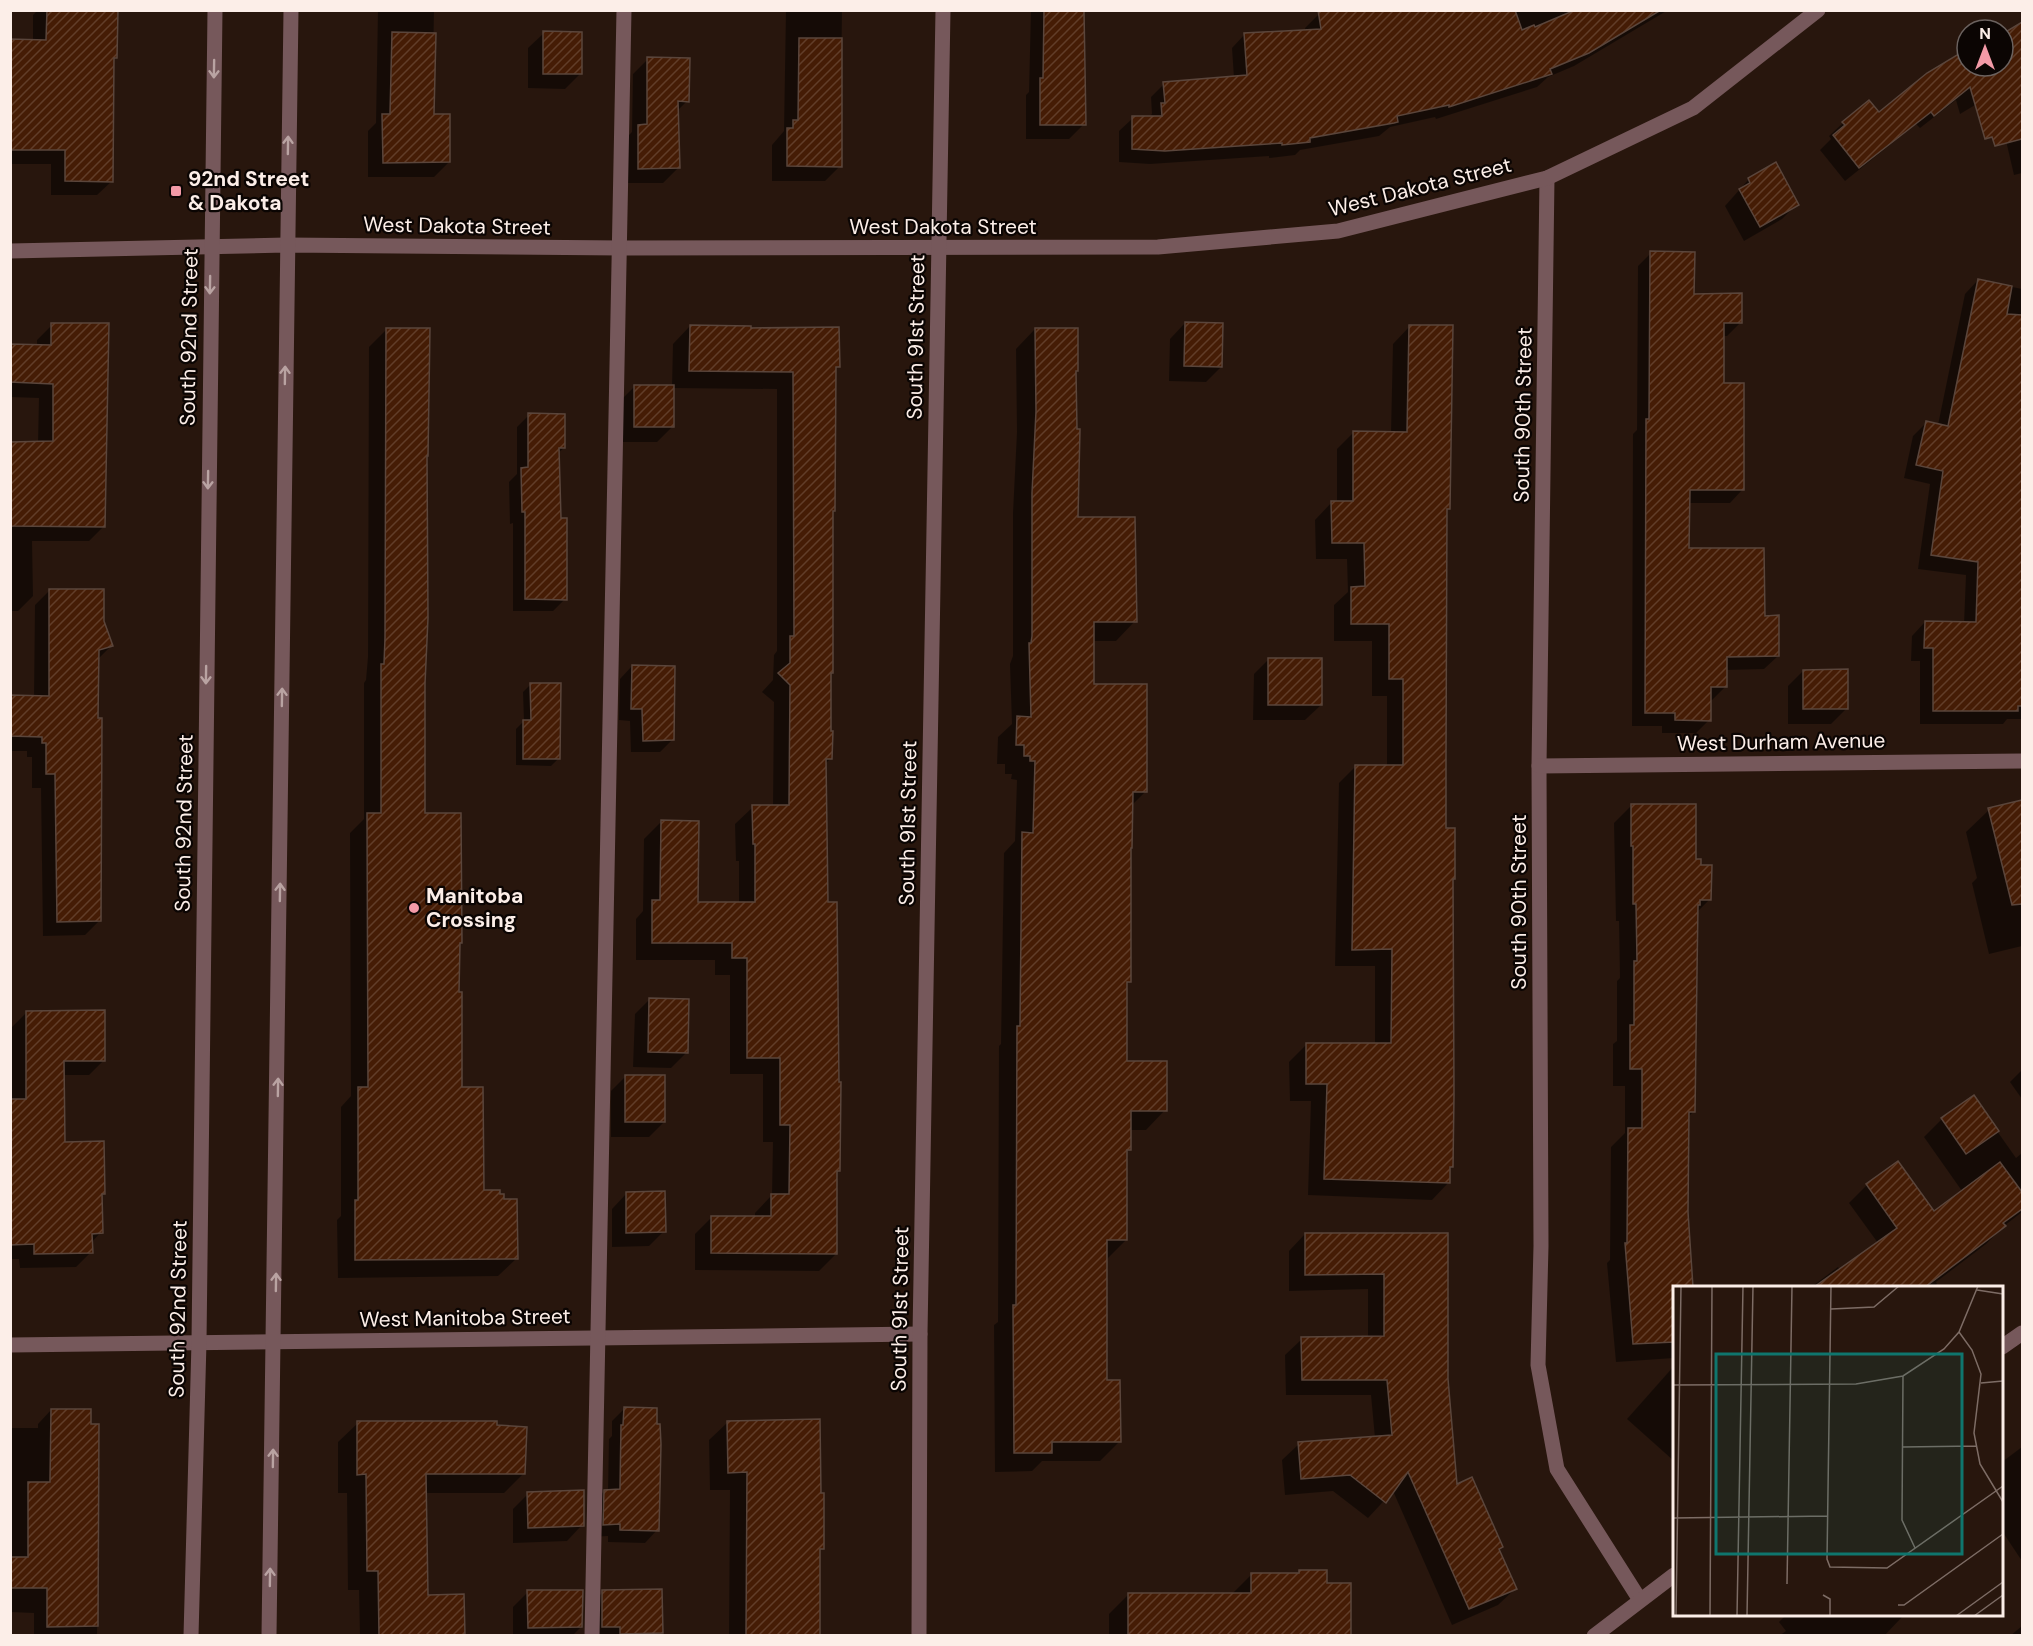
<svg xmlns="http://www.w3.org/2000/svg" width="2033" height="1646" font-family="'DM Sans',sans-serif">
<style>
.shadow{fill:#0007}
.building{fill:url(#building-hatch);stroke:#5a453b;stroke-width:1.5}
.lines{fill:none;stroke-linecap:round;stroke-linejoin:round}
.minor{stroke:#76585b;stroke-width:15}
.oneway{stroke:#b9a3a2}
.poi-dot{fill:#f39aa7;stroke:#0b0503;stroke-width:2}
.labels{text-anchor:middle;stroke-width:4.5;stroke-linejoin:round;paint-order:stroke}
.poi-label{font-size:21px;font-weight:bold;fill:#fceee8;stroke:#0b0503;text-anchor:start}
.street-label{font-size:21px;fill:#fceee8;stroke:#0b0503}
.inset-road{fill:none;stroke:#7d6c65;stroke-width:1.5}
.view{fill:#0f766e;fill-opacity:0.15;stroke:#0f766e;stroke-width:3}
.inset-edge{fill:none;stroke:#fceee8;stroke-width:3}
</style>
<defs>
<pattern id="building-hatch" width="6" height="6" patternUnits="userSpaceOnUse" patternTransform="scale(1.5)"><rect width="6" height="6" fill="#451c05"/><path d="M-1 1l2-2M0 6l6-6M5 7l2-2" fill="none" stroke="#613d29"/></pattern>
</defs>
<rect width="100%" height="100%" fill="#28160d"/>
<g class="shadow">
<path d="M38 10H115L116 57 112 61V181L97 195H51V164H10V40L33 41V15Z"/>
<path d="M378 10H434L432 115 449 162 434 177H368V131L376 123Z"/>
<path d="M786 10H842L840 166 825 181H772V145L784 131Z"/>
<path d="M1031 10H1083L1082 80 1084 124 1069 139H1026V95L1029 92Z"/>
<path d="M1388 10H1668L1574 66 1548 77 1537 87 1436 119 1435 117 1390 127 1379 136 1300 150 1295 155 1269 158V156L1150 164 1119 162V131L1133 118H1148L1152 114 1151 97 1164 84 1234 78 1232 48 1245 34 1306 31 1305 28 1319 14Z"/>
<path d="M2022 24V77L1960 114 1956 100 1920 128 1916 124 1845 181 1820 150 1831 139 1829 136 1843 123 1878 114 1967 52V66H2003V35Z"/>
<path d="M544 33 580 74 565 89 528 88V48Z"/>
<path d="M648 59 687 101 677 111 678 168 663 183H624L623 141 632 132 633 74Z"/>
<path d="M2022 116V173L2014 175 2004 132 2019 117Z"/>
<path d="M1749 179 1797 204 1782 219 1744 241 1725 206Z"/>
<path d="M1651 253 1693 296 1740 323 1727 336H1723V384L1743 489 1730 503H1688V549L1763 617 1778 656 1764 669 1725 670V687L1712 700H1709V720L1696 733H1662V726H1632L1633 434 1637 430 1638 266Z"/>
<path d="M1978 280 2022 289V719H2007L2003 724H1920V661H1911L1912 636 1925 622 1964 624 1966 575 1918 569 1930 484 1904 478 1913 436 1926 423 1938 425 1965 294Z"/>
<path d="M1185 323 1221 367 1206 382 1169 381 1170 339Z"/>
<path d="M52 325 104 526 89 541H32L33 596 18 611H10V443H38L39 398 10 397V346H37V340Z"/>
<path d="M690 326 749 329 838 366 835 369 834 511 832 512V673L829 675 830 759 825 764 827 904 839 1170 835 1173 836 1254 819 1271 695 1270V1234L712 1217H755V1213L772 1195 773 1142H763V1074H730V975H715V960H636V919L643 911 644 839 661 822 696 904H739V861H736L735 824 753 807 773 806 774 702 762 692 773 680 774 655 777 651V389L672 388V427L657 442H620V401L635 386 672 387 673 344Z"/>
<path d="M1410 326 1449 509 1446 511 1444 830 1452 880V1167L1449 1169V1182L1432 1200 1308 1195 1311 1101H1290L1289 1062 1306 1045H1375V966H1335L1339 783 1356 766 1387 767V696H1372V641H1334V605L1348 592 1347 559H1316L1315 520 1332 502H1337V449L1354 432 1391 433 1393 344Z"/>
<path d="M387 329 423 684V814L458 945 457 993 461 1088 482 1192 498 1195 516 1259 498 1276 338 1278 337 1220 341 1216V1107L351 1096 350 833 364 819V683L366 680 368 657 369 347Z"/>
<path d="M1035 329 1074 373 1076 519 1135 621 1116 641H1093V685L1146 791 1132 805 1129 982 1125 986V1063L1165 1110 1146 1130H1129V1149L1126 1153V1240L1106 1260V1381L1120 1441 1100 1461H1042L1032 1471 995 1472 994 1325 998 1322 999 1046 1001 1044 1004 853 1015 841 1017 780 1011 779 1012 774H1005V764H997L998 737 1012 724 1010 664 1013 656V513L1017 432 1016 349Z"/>
<path d="M529 415 564 448 558 453 565 599 553 611H513V523L510 524 509 482 517 474V427Z"/>
<path d="M50 590 102 621 111 646 97 660 100 920 85 935 43 936 41 788H32V757H27V751H10V697H34L35 605Z"/>
<path d="M1269 659 1321 705 1305 720H1253L1254 674Z"/>
<path d="M632 666 673 739 660 752H631L630 721 619 720 620 679Z"/>
<path d="M1803 671 1846 709 1831 724H1788V686Z"/>
<path d="M530 685 558 759 551 766 516 765V729L524 721 523 692Z"/>
<path d="M2022 801V946L1989 954 1972 883 1977 878 1966 832 1989 810Z"/>
<path d="M1632 805 1700 866 1710 899 1696 913 1694 1111 1687 1118V1212L1691 1288H1674V1358L1616 1362 1607 1263 1610 1260 1611 1147 1625 1133V1086H1613V1044L1617 1041V981L1620 978 1619 921H1616L1614 823Z"/>
<path d="M650 999 686 1053 671 1068 633 1067 635 1014Z"/>
<path d="M26 1013 104 1060 89 1075H63L64 1143 104 1193 101 1196V1232L91 1243V1252L76 1267 20 1268 19 1259H10L11 1028Z"/>
<path d="M2022 1070V1099L2010 1082Z"/>
<path d="M626 1076 664 1122 649 1137H611V1091Z"/>
<path d="M1973 1097 2016 1158 2022 1153V1212L2004 1226 1986 1244 1936 1282 1937 1284 1933 1288H1810L1838 1267 1840 1270 1878 1243 1849 1203 1867 1185 1897 1163 1933 1213 1962 1191 1924 1137 1942 1119Z"/>
<path d="M627 1193 664 1231 649 1246 612 1247V1209Z"/>
<path d="M1305 1234H1446V1379L1455 1486 1502 1547 1498 1550 1515 1589 1498 1605 1452 1625 1393 1491 1368 1518 1333 1491 1285 1495 1282 1460 1299 1444 1375 1438 1371 1395H1286L1285 1355 1302 1339 1368 1338V1289L1289 1291V1251Z"/>
<path d="M1674 1366V1461L1627 1419Z"/>
<path d="M624 1409 656 1426 657 1530 645 1543 608 1542V1536L591 1537 592 1504 604 1491H608L609 1439 612 1436V1421Z"/>
<path d="M51 1410 89 1426 99 1482 97 1636H34V1613L10 1612V1428H38V1424Z"/>
<path d="M728 1422 822 1548 819 1552V1636H729L730 1490H710L709 1440Z"/>
<path d="M358 1423 524 1473 504 1493H425L426 1596H463V1636H360L359 1590H348L347 1493H338V1442Z"/>
<path d="M2022 1447V1561L2002 1531V1462Z"/>
<path d="M528 1494 582 1525 567 1541 513 1543V1509Z"/>
<path d="M1300 1571 1325 1584 1350 1585 1349 1636H1109V1614L1129 1594H1232L1252 1574H1297Z"/>
<path d="M528 1592 581 1627 572 1636H513V1607Z"/>
<path d="M603 1592 661 1632 658 1636H587L588 1607Z"/>
<path d="M1787 1614H1900L1902 1617 1884 1636H1779L1786 1631 1779 1622Z"/>
<path d="M2022 1626V1636H2010Z"/>
</g>
<g class="building">
<path d="M47 10H118L117 58H114L113 182 65 181V150H10V39L46 40Z"/>
<path d="M1318 10H1515L1522 30 1534 25 1535 27 1575 10H1661L1589 53 1550 69 1552 74 1449 107V105L1397 116 1398 122 1394 123 1310 138V142L1282 145V143L1165 151 1132 149V116H1162L1161 103H1165L1163 82 1247 75 1244 33 1321 29Z"/>
<path d="M1044 11H1084L1086 125H1040V78H1043Z"/>
<path d="M2022 22V139L1995 146 1992 137 1985 139 1970 87 1934 116 1931 112 1859 168 1833 135 1845 125 1842 122 1869 100 1879 112 1927 73 1967 49V66H2003V32L2004 33Z"/>
<path d="M543 31 582 32V74H543Z"/>
<path d="M392 32 436 33 434 114H450V162L383 163 382 114H390Z"/>
<path d="M799 38H842V167L787 166V128H793V120H798Z"/>
<path d="M647 57 690 58 689 102 678 101 680 168 638 169V125L647 124Z"/>
<path d="M1776 162 1799 205 1760 227 1739 189 1750 183 1748 178Z"/>
<path d="M1650 251 1695 252 1694 294 1742 293V323H1724V383H1744V490H1690L1689 548H1764L1765 616 1779 615V656L1727 657V687H1711V721L1675 720V713H1645L1646 419H1649Z"/>
<path d="M1978 279 2012 286 2007 314 2022 315V706H2018V711H1933V648H1924L1925 621 1976 622 1978 562 1931 555 1943 471 1916 465 1926 421 1948 426Z"/>
<path d="M1185 322 1223 323 1222 367 1184 366Z"/>
<path d="M51 323H109L105 527 10 526V442L53 441V384L10 382V344L51 345Z"/>
<path d="M690 325 751 326V328L839 327 840 367H836L835 511H833V673H831V731H833L832 759H826L828 902H837L839 1082H841L840 1171H837V1254L711 1253V1216H771V1194H789L790 1125H780V1058H747V958H732V943H652V900H660L661 820 699 821 698 902H755V844H753L752 805H789L790 685 778 673 790 663V636H794L793 372 689 371Z"/>
<path d="M1409 325H1453L1450 509H1447L1446 756V828H1455V879H1453L1454 1095 1453 1167H1450V1183L1324 1179 1327 1084H1306V1043H1391L1392 949 1352 950 1355 765H1403V679H1389V624H1351V587L1365 586 1364 543H1332L1331 501H1353V431L1407 432Z"/>
<path d="M386 328H430L428 456H427L428 618 425 684V813H461L462 943H460L459 992H462V1087H483L484 1190H500V1194H504V1199H517L518 1259 355 1260V1200H358V1087H368L367 813H381V664H384L385 638Z"/>
<path d="M1035 328H1078V371H1076L1077 429H1080L1078 517H1135L1137 622H1094V684H1147V792H1133L1132 848H1131V982H1127V1061H1167V1111H1131V1150H1127V1240H1107V1380H1120L1121 1442H1052V1453H1014L1013 1305H1016L1017 1026H1020L1022 832 1033 833 1035 761H1030V756H1024V745H1016L1017 716 1031 717 1029 643H1031L1032 636V493L1036 411Z"/>
<rect x="634" y="385" width="40" height="42"/>
<path d="M528 413 565 414V448H559L561 518H567V600L525 599V512H522L521 468 528 467Z"/>
<path d="M49 589H104V621L113 646 99 650 98 718H102L101 921 57 922 55 774H46V743H42V737L10 736V695L49 696Z"/>
<rect x="1268" y="658" width="54" height="47"/>
<path d="M632 665 675 666 674 740 643 741 642 709H631Z"/>
<path d="M1848 669V709H1803V670Z"/>
<path d="M530 683H561L560 759H523V720H531Z"/>
<path d="M2022 800V904L2012 905 1988 808Z"/>
<path d="M1631 804H1696V859H1701V865H1712L1711 900H1700V905H1698L1695 1112H1689L1688 1212 1693 1287H1674V1342L1633 1344 1625 1243H1627L1628 1128H1642V1069H1630V1025H1634V961H1637L1636 904H1633V846H1631Z"/>
<path d="M649 998 689 999 688 1053 648 1052Z"/>
<path d="M105 1010V1061H64L65 1142 104 1141 105 1194H102L103 1233 92 1234 93 1253 34 1254V1244L10 1245V1099H26V1011Z"/>
<rect x="625" y="1075" width="40" height="47"/>
<path d="M1974 1095 1999 1131 1966 1154 1941 1118Z"/>
<path d="M1898 1161 1934 1211 2000 1162 2022 1192V1209L2003 1223 2006 1226 1925 1287H1814L1897 1228 1866 1184Z"/>
<path d="M665 1191 666 1232 626 1233V1192Z"/>
<path d="M1305 1233H1448V1379L1457 1484 1472 1477 1503 1547 1499 1549 1517 1589 1469 1609 1408 1472 1386 1503 1350 1475 1301 1479 1298 1442 1392 1435 1387 1380H1302L1301 1337 1384 1336V1274L1305 1275Z"/>
<path d="M624 1407 657 1408V1424H660L661 1444 659 1531 620 1530V1524L603 1525 604 1490 620 1489 621 1425H623Z"/>
<path d="M51 1409H91V1424H99L98 1626 47 1627V1588H10V1557H28V1482H50Z"/>
<path d="M820 1419 821 1493H824V1549H820V1635H746L747 1472 728 1473 727 1421Z"/>
<path d="M357 1421H497V1425L527 1427 525 1474H426L428 1595 464 1594 465 1635H379L378 1571H367L366 1474 357 1475Z"/>
<path d="M584 1490V1526L528 1528 527 1492Z"/>
<path d="M1299 1570H1327V1583H1351V1635H1128V1593H1251V1573H1299Z"/>
<path d="M662 1589 663 1633 620 1634V1627H602V1590Z"/>
<path d="M527 1590H583L582 1627 528 1628Z"/>
</g>
<g class="lines">
<g class="minor">
<path d="M1547 178 1539 766 1541 1246 1538 1365 1557 1469 1640 1600"/>
<path d="M10 251 286 245 622 248 1158 247 1338 231 1547 178 1693 108 1818 10"/>
<path d="M1539 766 2022 761"/>
<path d="M10 1345 920 1334"/>
<path d="M2002 1347 2022 1333"/>
<path d="M191 1636 199 1342 215 10"/>
<path d="M269 1636C280 1094 280 552 291 10"/>
<path d="M592 1636C598 1094 618 552 624 10"/>
<path d="M919 1636 920 1334 943 10"/>
<path d="M1594 1636 1674 1575"/>
</g>
</g>
<defs><path id="oneway-shaft" d="M-6 0H5M1.5-3L5.5 0L1.5 3" fill="none" stroke-width="1.6" stroke-linecap="round" stroke-linejoin="round" transform="scale(1.5)"/></defs>
<g class="oneway">
<use href="#oneway-shaft" transform="translate(214 69) rotate(91)"/>
<use href="#oneway-shaft" transform="translate(288 145) rotate(-89)"/>
<use href="#oneway-shaft" transform="translate(210 285) rotate(91)"/>
<use href="#oneway-shaft" transform="translate(285 375) rotate(-89)"/>
<use href="#oneway-shaft" transform="translate(208 480) rotate(91)"/>
<use href="#oneway-shaft" transform="translate(206 675) rotate(91)"/>
<use href="#oneway-shaft" transform="translate(282 697) rotate(-89)"/>
<use href="#oneway-shaft" transform="translate(280 892) rotate(-89)"/>
<use href="#oneway-shaft" transform="translate(278 1087) rotate(-89)"/>
<use href="#oneway-shaft" transform="translate(276 1282) rotate(-89)"/>
<use href="#oneway-shaft" transform="translate(273 1458) rotate(-89)"/>
<use href="#oneway-shaft" transform="translate(270 1577) rotate(-89)"/>
</g>
<g class="poi-dot">
<rect x="170" y="185" width="12" height="12" rx="3"/>
<circle cx="414" cy="908" r="6"/>
</g>
<g class="labels">
<g class="poi-label">
<text x="188" y="186">92nd Street<tspan x="188" dy="24">&amp; Dakota</tspan></text>
<text x="426" y="903">Manitoba<tspan x="426" dy="24">Crossing</tspan></text>
</g>
<g class="street-label">
<text transform="translate(1420 187) rotate(-14)" y="7">West Dakota Street</text>
<text transform="translate(457 226) rotate(1)" y="7">West Dakota Street</text>
<text x="943" y="234">West Dakota Street</text>
<text transform="translate(189 337) rotate(-89)" y="7">South 92nd Street</text>
<text transform="translate(916 337) rotate(-89)" y="7">South 91st Street</text>
<text transform="translate(1523 415) rotate(-89)" y="7">South 90th Street</text>
<text transform="translate(1781 742) rotate(-1)" y="7">West Durham Avenue</text>
<text transform="translate(184 823) rotate(-89)" y="7">South 92nd Street</text>
<text transform="translate(908 823) rotate(-89)" y="7">South 91st Street</text>
<text transform="translate(1519 902) rotate(-90)" y="7">South 90th Street</text>
<text transform="translate(178 1309) rotate(-89)" y="7">South 92nd Street</text>
<text transform="translate(900 1309) rotate(-89)" y="7">South 91st Street</text>
<text transform="translate(465 1318) rotate(-1)" y="7">West Manitoba Street</text>
</g>
</g>
<g transform="translate(1673 1286)">
<rect width="330" height="330" fill="#28160d"/>
<path class="inset-road" d="M158 0 154 273 157 281 214 282 330 200M304 4 330 8M158 23 201 21 226 0M286 46 299 64 308 88 301 147 307 178 330 216M230 90 229 234 242 262M308 97 330 95M0 99 183 98 230 90 271 63 286 46 305 0M229 161 303 160M1 232 154 230M114 298 119 0M150 309 157 313V330M225 319H231L330 248M3 330 8 0M37 330 39 0M64 330 70 0M74 330 80 0M283 330 330 296M301 330 330 309"/>
<path class="view" d="M43 68H289V268H43Z"/>
<rect width="330" height="330" class="inset-edge"/>
</g>
<rect width="2033" height="1646" fill="none" stroke="#fceee8" stroke-width="24"/>
<g transform="translate(1985 48)"><circle r="28" fill="#0b0503" stroke="#6b625f" stroke-width="1.5"/>
<path d="M0-4.5L10 22L0 15L-10 22Z" fill="#f39aa7"/>
<text y="-9" font-size="16" font-weight="bold" text-anchor="middle" fill="#fceee8">N</text>
</g>
</svg>
